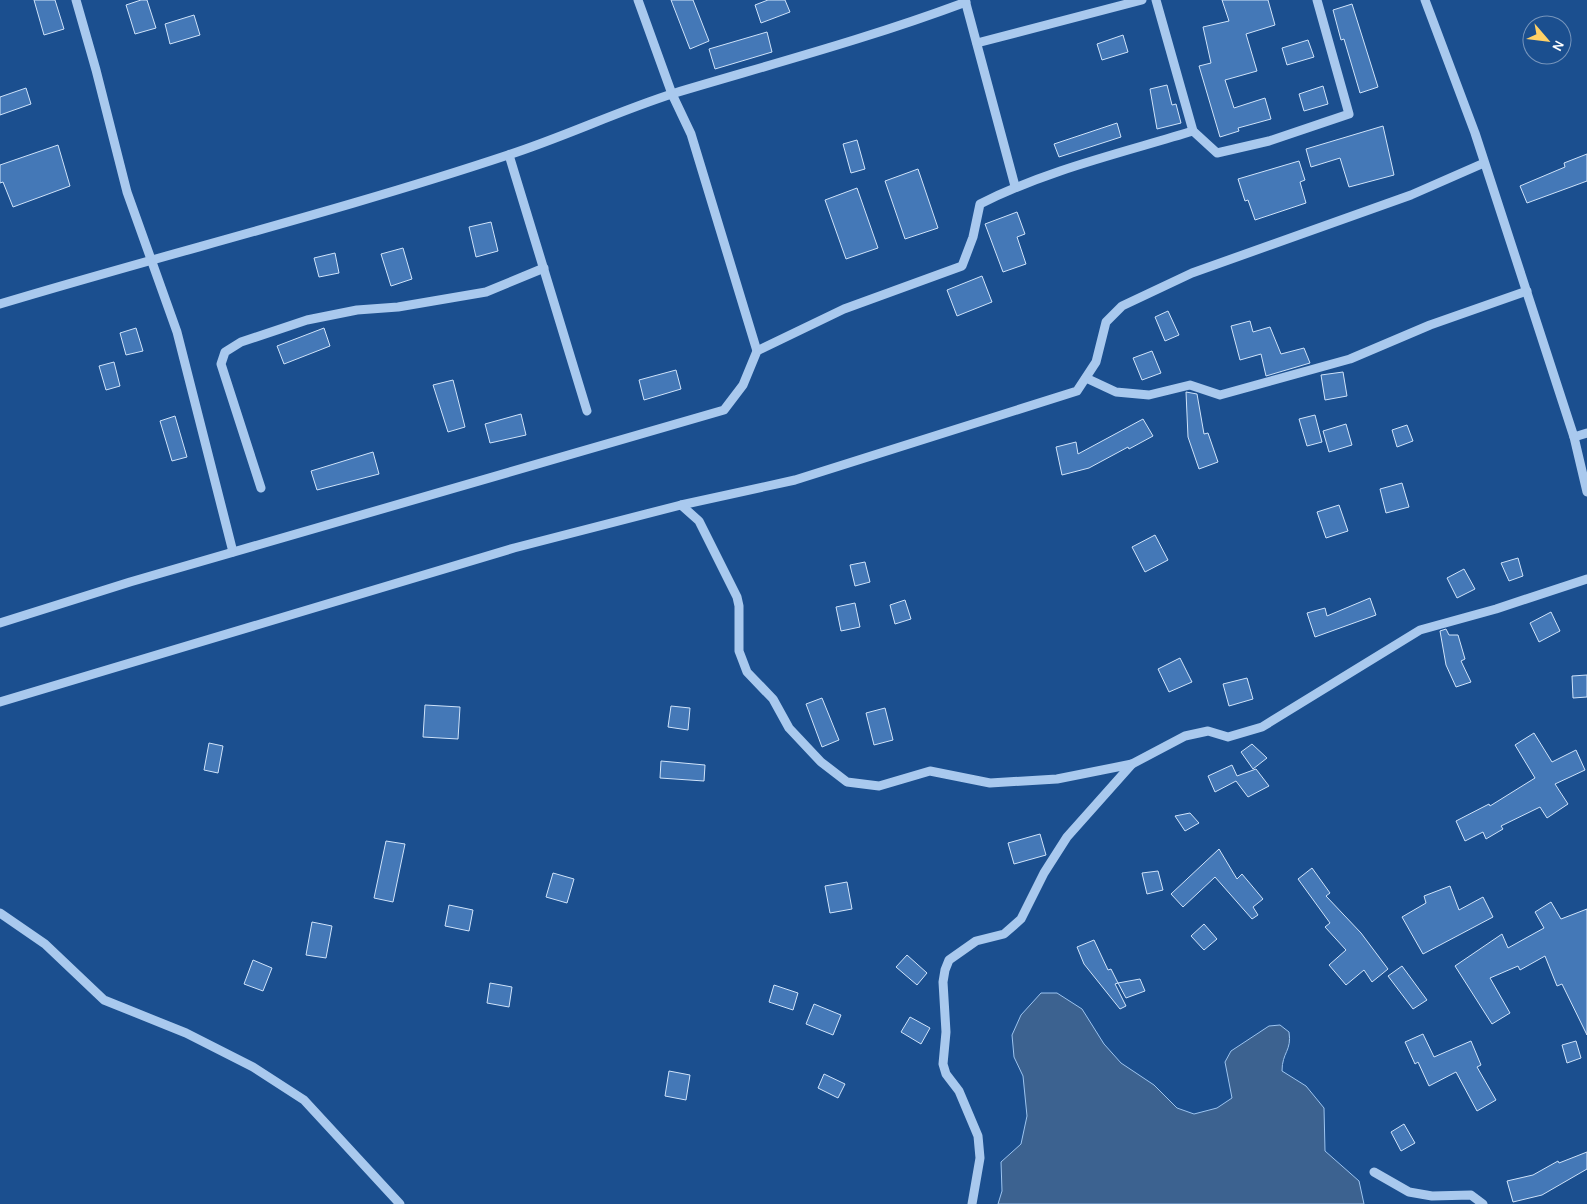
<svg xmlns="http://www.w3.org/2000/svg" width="1587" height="1204" font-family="Karla,sans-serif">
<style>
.water{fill:#3c6290;stroke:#9cc4f0}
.building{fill:#4478b7;stroke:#cfe3fa}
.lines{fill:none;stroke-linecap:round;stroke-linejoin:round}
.minor{stroke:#a9c9ee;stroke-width:9}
</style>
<rect width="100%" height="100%" fill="#1b4f8f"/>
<path class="water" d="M1041 993H1057L1082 1009 1104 1044 1121 1063 1154 1085 1177 1108 1194 1114 1217 1108 1232 1098 1225 1062 1231 1051 1269 1026 1280 1025 1289 1032C1292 1051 1282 1052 1282 1071L1306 1086 1324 1108 1325 1151 1359 1181 1364 1204H998L1002 1191 1001 1162 1021 1144 1027 1116 1023 1076 1014 1057 1012 1035 1021 1015Z"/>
<g class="building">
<path d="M34 0H55L64 29 44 35Z"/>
<path d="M141 0H147L156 28 135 34 126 5Z"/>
<path d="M671 0H693L709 41 690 49Z"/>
<path d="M768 0H785L790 12 761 23 755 5Z"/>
<path d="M1222 0H1268L1275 25 1246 34 1257 71 1225 80 1234 108 1265 98 1271 119 1238 128 1239 131 1220 137 1199 66 1211 63 1203 27 1229 21Z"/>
<path d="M1352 4 1378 87 1360 93 1344 39 1341 40 1333 10Z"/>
<path d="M194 15 200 35 170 44 165 24Z"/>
<path d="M767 32 772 52 715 69 709 49Z"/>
<path d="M1123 35 1128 52 1102 60 1097 44Z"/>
<path d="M1308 40 1314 57 1287 65 1282 48Z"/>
<path d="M1167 85 1172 105 1176 104 1181 123 1157 129 1150 89Z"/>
<path d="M1323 86 1328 104 1304 111 1299 94Z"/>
<path d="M26 88 31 104 0 115V97Z"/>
<path d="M1117 123 1121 137 1059 157 1054 144Z"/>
<path d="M1383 126 1394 175 1349 187 1340 158 1311 167 1306 149Z"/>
<path d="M857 140 865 169 851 173 843 144Z"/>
<path d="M58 145 70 186 13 207 3 182 0 183V165Z"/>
<path d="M1587 154V181L1527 203 1520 186 1565 167 1564 163Z"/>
<path d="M1299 161 1305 180 1300 182 1306 203 1255 220 1248 200 1245 201 1238 179Z"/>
<path d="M918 169 938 228 905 239 885 181Z"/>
<path d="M857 188 878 248 846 259 825 200Z"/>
<path d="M1017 212 1025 234 1017 237 1026 264 1003 272 985 224Z"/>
<path d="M491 222 498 251 476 257 469 227Z"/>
<path d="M403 248 412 279 391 286 381 254Z"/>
<path d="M335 253 339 273 319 277 314 258Z"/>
<path d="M982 276 992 302 957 316 947 290Z"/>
<path d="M1168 311 1179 335 1165 341 1155 317Z"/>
<path d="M1250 321 1253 332 1270 327 1281 354 1304 348 1310 363 1266 376 1261 354 1240 360 1231 326Z"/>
<path d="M136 328 143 351 126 355 120 333Z"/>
<path d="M324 328 330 346 284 364 277 346Z"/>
<path d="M1152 351 1161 373 1142 380 1133 358Z"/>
<path d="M114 362 120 386 106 390 99 366Z"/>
<path d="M676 370 681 389 644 400 639 380Z"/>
<path d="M1343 372 1347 396 1325 400 1321 375Z"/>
<path d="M453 380 465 427 448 432 433 385Z"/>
<path d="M1186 392 1197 394 1204 434 1208 433 1218 462 1199 469 1188 437Z"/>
<path d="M521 414 526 435 490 443 485 424Z"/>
<path d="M1315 415 1322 442 1307 446 1299 419Z"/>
<path d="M175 416 187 457 172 461 160 421Z"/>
<path d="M1143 419 1153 436 1129 449 1128 447 1089 468 1062 475 1056 447 1076 442 1078 454Z"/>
<path d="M1346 424 1352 445 1329 452 1323 431Z"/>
<path d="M1407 425 1413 441 1397 447 1392 430Z"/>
<path d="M373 452 379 474 317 490 311 471Z"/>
<path d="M1402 483 1409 507 1386 513 1380 489Z"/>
<path d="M1339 505 1348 531 1326 538 1317 512Z"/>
<path d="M1155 535 1168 560 1145 572 1132 547Z"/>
<path d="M1518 558 1523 576 1509 581 1501 563Z"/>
<path d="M865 562 870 582 855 586 850 565Z"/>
<path d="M1464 569 1475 589 1457 598 1447 578Z"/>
<path d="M1370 598 1376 615 1315 637 1307 613 1325 608 1327 616Z"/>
<path d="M905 600 911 619 895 624 890 605Z"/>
<path d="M855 603 860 627 841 631 836 607Z"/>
<path d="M1551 612 1560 631 1539 642 1530 623Z"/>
<path d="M1446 629 1449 635H1458L1465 659 1461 661 1471 682 1456 687 1446 665 1440 631Z"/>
<path d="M1180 658 1192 682 1169 692 1158 669Z"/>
<path d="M1587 675V697L1573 698 1572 676Z"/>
<path d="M1247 678 1253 699 1229 706 1223 684Z"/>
<path d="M822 698 839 740 822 747 806 704Z"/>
<path d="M425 705 460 707 458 739 423 737Z"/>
<path d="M671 706 690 708 688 730 668 727Z"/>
<path d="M885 708 893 740 874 745 866 713Z"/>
<path d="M1534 733 1552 762 1576 750 1585 770 1555 784 1568 804 1547 818 1540 807 1501 826 1503 829 1486 839 1483 832 1465 841 1456 821 1489 804 1490 806 1535 778 1515 745Z"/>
<path d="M209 743 223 746 218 773 204 770Z"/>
<path d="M1252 744 1267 758 1253 769 1241 752Z"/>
<path d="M661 761 705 765 704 781 660 778Z"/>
<path d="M1232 765 1237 776 1256 769 1269 786 1248 797 1236 781 1215 792 1208 776Z"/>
<path d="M1190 813 1199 823 1185 831 1175 816Z"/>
<path d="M1040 834 1046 855 1014 864 1008 843Z"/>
<path d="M386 841 405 844 393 902 374 898Z"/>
<path d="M1219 849 1237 879 1242 874 1263 899 1253 907 1258 915 1252 919 1215 877 1183 907 1171 894Z"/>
<path d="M1312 868 1330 893 1326 896 1361 933 1388 969 1372 982 1364 970 1346 985 1329 965 1346 950 1325 927 1330 923 1298 879Z"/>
<path d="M1158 871 1163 890 1147 894 1142 873Z"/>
<path d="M553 873 574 879 567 903 546 897Z"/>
<path d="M847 882 852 909 830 913 825 886Z"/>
<path d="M1450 886 1459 910 1483 897 1493 917 1423 954 1402 917 1426 903 1424 896Z"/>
<path d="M1551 902 1561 919 1587 909V1035L1562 984 1557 986 1545 956 1520 970 1518 966 1490 978 1510 1013 1492 1024 1455 966 1502 934 1508 948 1544 928 1535 912Z"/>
<path d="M449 905 473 910 469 931 445 926Z"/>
<path d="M312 922 332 926 326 958 306 955Z"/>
<path d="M1204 924 1217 939 1204 950 1191 936Z"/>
<path d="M1094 940 1108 970 1111 969 1118 983 1115 984 1126 1006 1120 1009 1084 964 1077 947Z"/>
<path d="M907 955 927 973 917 985 896 967Z"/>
<path d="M253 960 272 968 263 991 244 984Z"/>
<path d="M1402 966 1427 1000 1413 1009 1388 976Z"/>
<path d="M1140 979 1145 991 1126 998 1118 983Z"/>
<path d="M490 983 512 987 509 1007 487 1003Z"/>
<path d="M774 985 798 993 793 1010 769 1002Z"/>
<path d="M814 1004 841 1015 833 1035 806 1024Z"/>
<path d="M910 1017 930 1028 921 1044 901 1032Z"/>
<path d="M1423 1034 1434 1057 1471 1041 1481 1065 1477 1067 1496 1100 1477 1111 1456 1072 1429 1086 1418 1062 1415 1064 1405 1042Z"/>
<path d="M1576 1041 1581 1058 1567 1063 1562 1045Z"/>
<path d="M669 1071 690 1075 686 1100 665 1096Z"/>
<path d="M824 1074 845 1084 838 1098 818 1088Z"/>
<path d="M1404 1124 1415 1143 1401 1151 1391 1132Z"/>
<path d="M1587 1152V1169L1542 1195 1513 1202 1507 1181 1533 1175 1558 1161 1559 1163Z"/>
</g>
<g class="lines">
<g class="minor">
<path d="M76 0 96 70 127 192 177 332 233 552"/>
<path d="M638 0 672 94 691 134 757 351"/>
<path d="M965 0 1015 186"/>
<path d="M1156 0 1193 131 1217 153 1269 141 1349 114 1317 0"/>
<path d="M1425 0 1475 133 1574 437 1587 492"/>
<path d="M977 43 1142 0"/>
<path d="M509 155 587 411"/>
<path d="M0 304C169 253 340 211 508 155 564 137 618 111 675 93 772 64 870 38 966 2"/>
<path d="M1086 378 1116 392 1149 395 1190 385 1220 395 1350 359 1430 325 1527 291"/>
<path d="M1574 437 1587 433"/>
<path d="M261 488 221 364 225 352 241 342 307 320 357 310 398 307 486 292 544 268"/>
<path d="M681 505 699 521 737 597 739 606V651L747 672 773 699 789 728 821 762 847 782 879 786 930 771 990 783 1057 779 1132 764"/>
<path d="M0 623 130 582 724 410 743 385 757 351 844 309 962 266 973 237 980 204C1047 170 1121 153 1193 131"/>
<path d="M0 702 514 548 681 505 795 480 1077 391 1096 362 1106 322 1122 306 1192 273 1411 195 1484 163"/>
<path d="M0 913 45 944 104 1000 186 1033 253 1067 304 1100 400 1204"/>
<path d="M1374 1172 1409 1192 1432 1196 1471 1195 1483 1204"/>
<path d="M972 1204 980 1158 978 1136 959 1091 946 1074 943 1064 946 1032 943 982 945 970 949 960 976 941 1004 934 1021 919 1044 873 1067 837 1132 764 1185 736 1208 731 1228 737 1262 727 1420 630 1496 609 1587 579"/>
</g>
</g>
<g transform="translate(1547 40) rotate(118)"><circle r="24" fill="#1b4f8f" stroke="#7695bc"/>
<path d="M0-4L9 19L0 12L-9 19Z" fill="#ffd166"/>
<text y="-8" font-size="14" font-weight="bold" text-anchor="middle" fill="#ffffff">N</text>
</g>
</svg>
